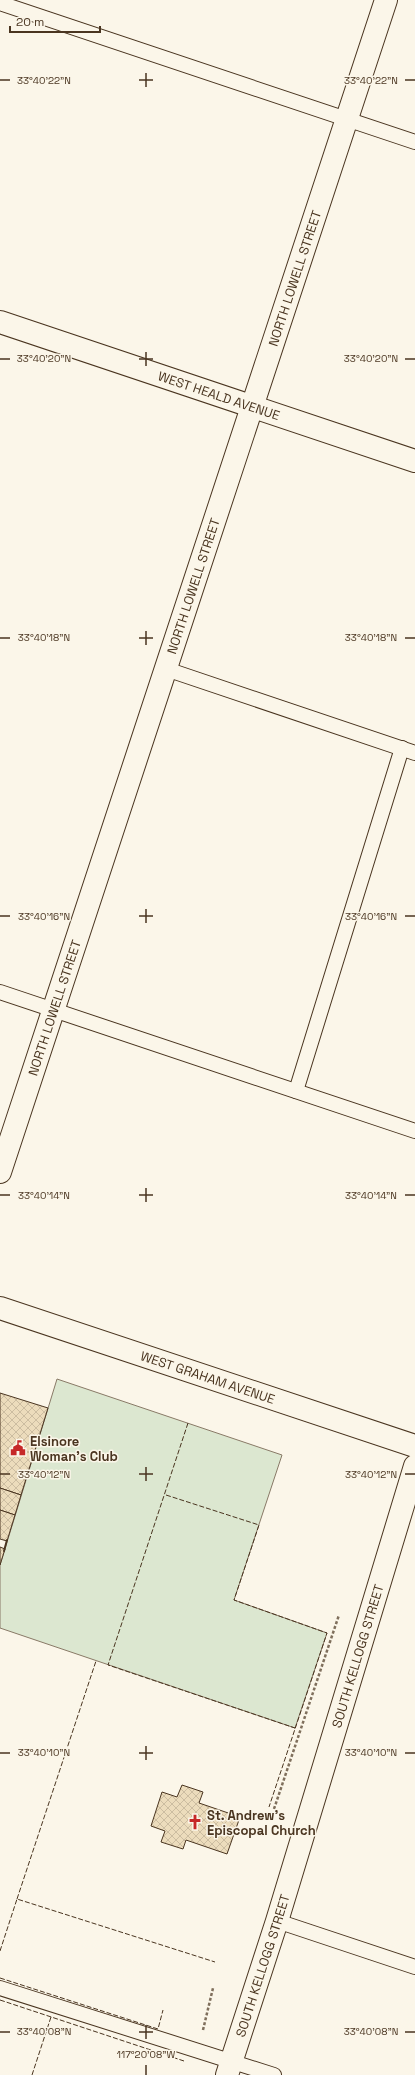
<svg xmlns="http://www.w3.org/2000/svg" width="415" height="2075" font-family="'Space Grotesk',sans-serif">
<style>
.grass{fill:#dce7d0;stroke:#887966}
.building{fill:url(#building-cross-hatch);stroke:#4a3520}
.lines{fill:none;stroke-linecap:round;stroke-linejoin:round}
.lane-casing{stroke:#4a3520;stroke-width:16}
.street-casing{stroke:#4a3520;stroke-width:24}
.secondary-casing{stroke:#4a3520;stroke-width:24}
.path{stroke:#7f6f5c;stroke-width:2.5;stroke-dasharray:3 2;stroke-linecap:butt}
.lane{stroke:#fbf6e9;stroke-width:14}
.street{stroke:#fbf6e9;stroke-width:22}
.secondary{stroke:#fbf6e9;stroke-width:22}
.fence{stroke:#4a3520;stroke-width:1;stroke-dasharray:5 2;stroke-linecap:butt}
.wall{stroke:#4a3520;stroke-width:2}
.ticks{fill:none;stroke:#4a3520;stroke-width:1.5}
.labels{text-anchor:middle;stroke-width:3;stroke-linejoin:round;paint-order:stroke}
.street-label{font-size:13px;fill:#4a3520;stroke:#fbf6e9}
.poi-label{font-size:13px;font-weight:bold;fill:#4a3520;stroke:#fbf6e9;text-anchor:start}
.ticks-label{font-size:10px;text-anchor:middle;fill:#4a3520;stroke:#fbf6e9;stroke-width:3;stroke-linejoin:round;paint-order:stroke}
</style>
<defs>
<pattern id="building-cross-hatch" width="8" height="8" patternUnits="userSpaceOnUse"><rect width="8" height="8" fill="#ecdcbc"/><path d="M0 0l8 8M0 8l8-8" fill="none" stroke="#ccbda1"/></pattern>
</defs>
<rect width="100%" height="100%" fill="#fbf6e9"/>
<path class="grass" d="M57 1379 282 1455 234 1600 327 1633 295 1728 0 1628V1565Z"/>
<g class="building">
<path d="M0 1393 48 1408 21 1495 0 1488Z"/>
<path d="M0 1488 21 1495 15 1515 0 1510Z"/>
<path d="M0 1510 15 1515 7 1541 0 1539Z"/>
<path d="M0 1547 5 1549 0 1565Z"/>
<path d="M182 1785 203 1792 199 1803 240 1817 227 1854 186 1840 183 1849 161 1842 165 1831 151 1826 162 1792 177 1797Z"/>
</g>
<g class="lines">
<g class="lane-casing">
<g id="lane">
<path d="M0 3 415 142"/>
<path d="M166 669 415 753"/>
<path d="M0 992 415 1131"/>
<path d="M296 1091 402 748"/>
<path d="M277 1921 415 1967"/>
<path d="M0 1988 274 2075"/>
</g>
</g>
<g class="street-casing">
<g id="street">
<path id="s1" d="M0 322 415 461"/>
<path id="s2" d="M0 1172 386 0"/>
<path id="s3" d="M227 2075 277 1921 415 1466"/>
</g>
</g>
<g class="secondary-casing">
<g id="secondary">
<path id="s4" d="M0 1308 415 1446"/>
</g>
</g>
<g class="path">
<path d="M274 1809 339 1615"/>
<path d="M203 2030 213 1988"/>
</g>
<use href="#lane" class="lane"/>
<use href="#street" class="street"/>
<use href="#secondary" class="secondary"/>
<g class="fence">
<path d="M188 1423 108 1665 295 1728"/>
<path d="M166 1495 259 1525 234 1600 327 1633 269 1807"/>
<path d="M17 1899 96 1661"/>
<path d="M0 1951 17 1899 215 1962"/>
<path d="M0 1978 158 2029 163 2010"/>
<path d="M0 2000 184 2061"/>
<path d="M32 2075 51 2017"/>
</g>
<path class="wall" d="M4 1551 7 1540"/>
</g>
<path class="ticks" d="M146 73V87M0 80H10M139 80H153M405 80H415M146 352V366M0 359H10M139 359H153M405 359H415M146 631V645M0 638H10M139 638H153M405 638H415M146 909V923M0 916H10M139 916H153M405 916H415M146 1188V1202M0 1195H10M139 1195H153M405 1195H415M146 1467V1481M0 1474H10M139 1474H153M405 1474H415M146 1746V1760M0 1753H10M139 1753H153M405 1753H415M146 2025V2039M0 2032H10M139 2032H153M405 2032H415M146 2065V2075"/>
<defs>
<g id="civic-bare" transform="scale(1.2)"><path d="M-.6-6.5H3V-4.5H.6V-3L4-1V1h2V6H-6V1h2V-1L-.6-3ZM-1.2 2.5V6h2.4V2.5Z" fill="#c62828" stroke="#fbf6e9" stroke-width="2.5" paint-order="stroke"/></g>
<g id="church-bare" transform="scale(1.2)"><path d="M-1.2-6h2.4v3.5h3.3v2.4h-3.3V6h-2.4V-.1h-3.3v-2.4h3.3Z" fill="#c62828" stroke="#fbf6e9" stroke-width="2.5" paint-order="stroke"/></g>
</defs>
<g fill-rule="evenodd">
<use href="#civic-bare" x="18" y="1448"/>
<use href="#church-bare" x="195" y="1822"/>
</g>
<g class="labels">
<g class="street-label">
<text dy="5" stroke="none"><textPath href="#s2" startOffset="941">NORTH LOWELL STREET</textPath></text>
<text dy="5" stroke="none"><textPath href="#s1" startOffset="231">WEST HEALD AVENUE</textPath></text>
<text dy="5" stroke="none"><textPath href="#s2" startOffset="617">NORTH LOWELL STREET</textPath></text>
<text dy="5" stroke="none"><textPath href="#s2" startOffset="173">NORTH LOWELL STREET</textPath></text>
<text dy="5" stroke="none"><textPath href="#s4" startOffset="219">WEST GRAHAM AVENUE</textPath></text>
<text dy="5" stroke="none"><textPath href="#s3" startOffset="439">SOUTH KELLOGG STREET</textPath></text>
<text dy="5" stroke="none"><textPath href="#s3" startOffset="115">SOUTH KELLOGG STREET</textPath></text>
</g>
<g class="poi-label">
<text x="30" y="1446">Elsinore<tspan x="30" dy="15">Woman's Club</tspan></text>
<text x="207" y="1820">St. Andrew's<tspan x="207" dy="15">Episcopal Church</tspan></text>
</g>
</g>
<g class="ticks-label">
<text x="44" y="84">33°40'22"N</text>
<text x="371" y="84">33°40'22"N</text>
<text x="44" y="362">33°40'20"N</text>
<text x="371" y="362">33°40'20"N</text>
<text x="44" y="641">33°40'18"N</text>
<text x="371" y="641">33°40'18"N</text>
<text x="44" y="920">33°40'16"N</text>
<text x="371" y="920">33°40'16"N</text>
<text x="44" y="1199">33°40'14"N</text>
<text x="371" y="1199">33°40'14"N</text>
<text x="44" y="1478">33°40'12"N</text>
<text x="371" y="1478">33°40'12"N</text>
<text x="44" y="1756">33°40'10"N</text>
<text x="371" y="1756">33°40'10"N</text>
<text x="44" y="2035">33°40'08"N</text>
<text x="371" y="2035">33°40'08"N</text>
<text x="146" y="2058">117°20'08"W</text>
</g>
<path d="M10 26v6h90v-6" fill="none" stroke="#4a3520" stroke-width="2"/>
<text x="16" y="26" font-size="12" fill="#4a3520" stroke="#fbf6e9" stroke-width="3" paint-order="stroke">20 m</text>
</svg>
